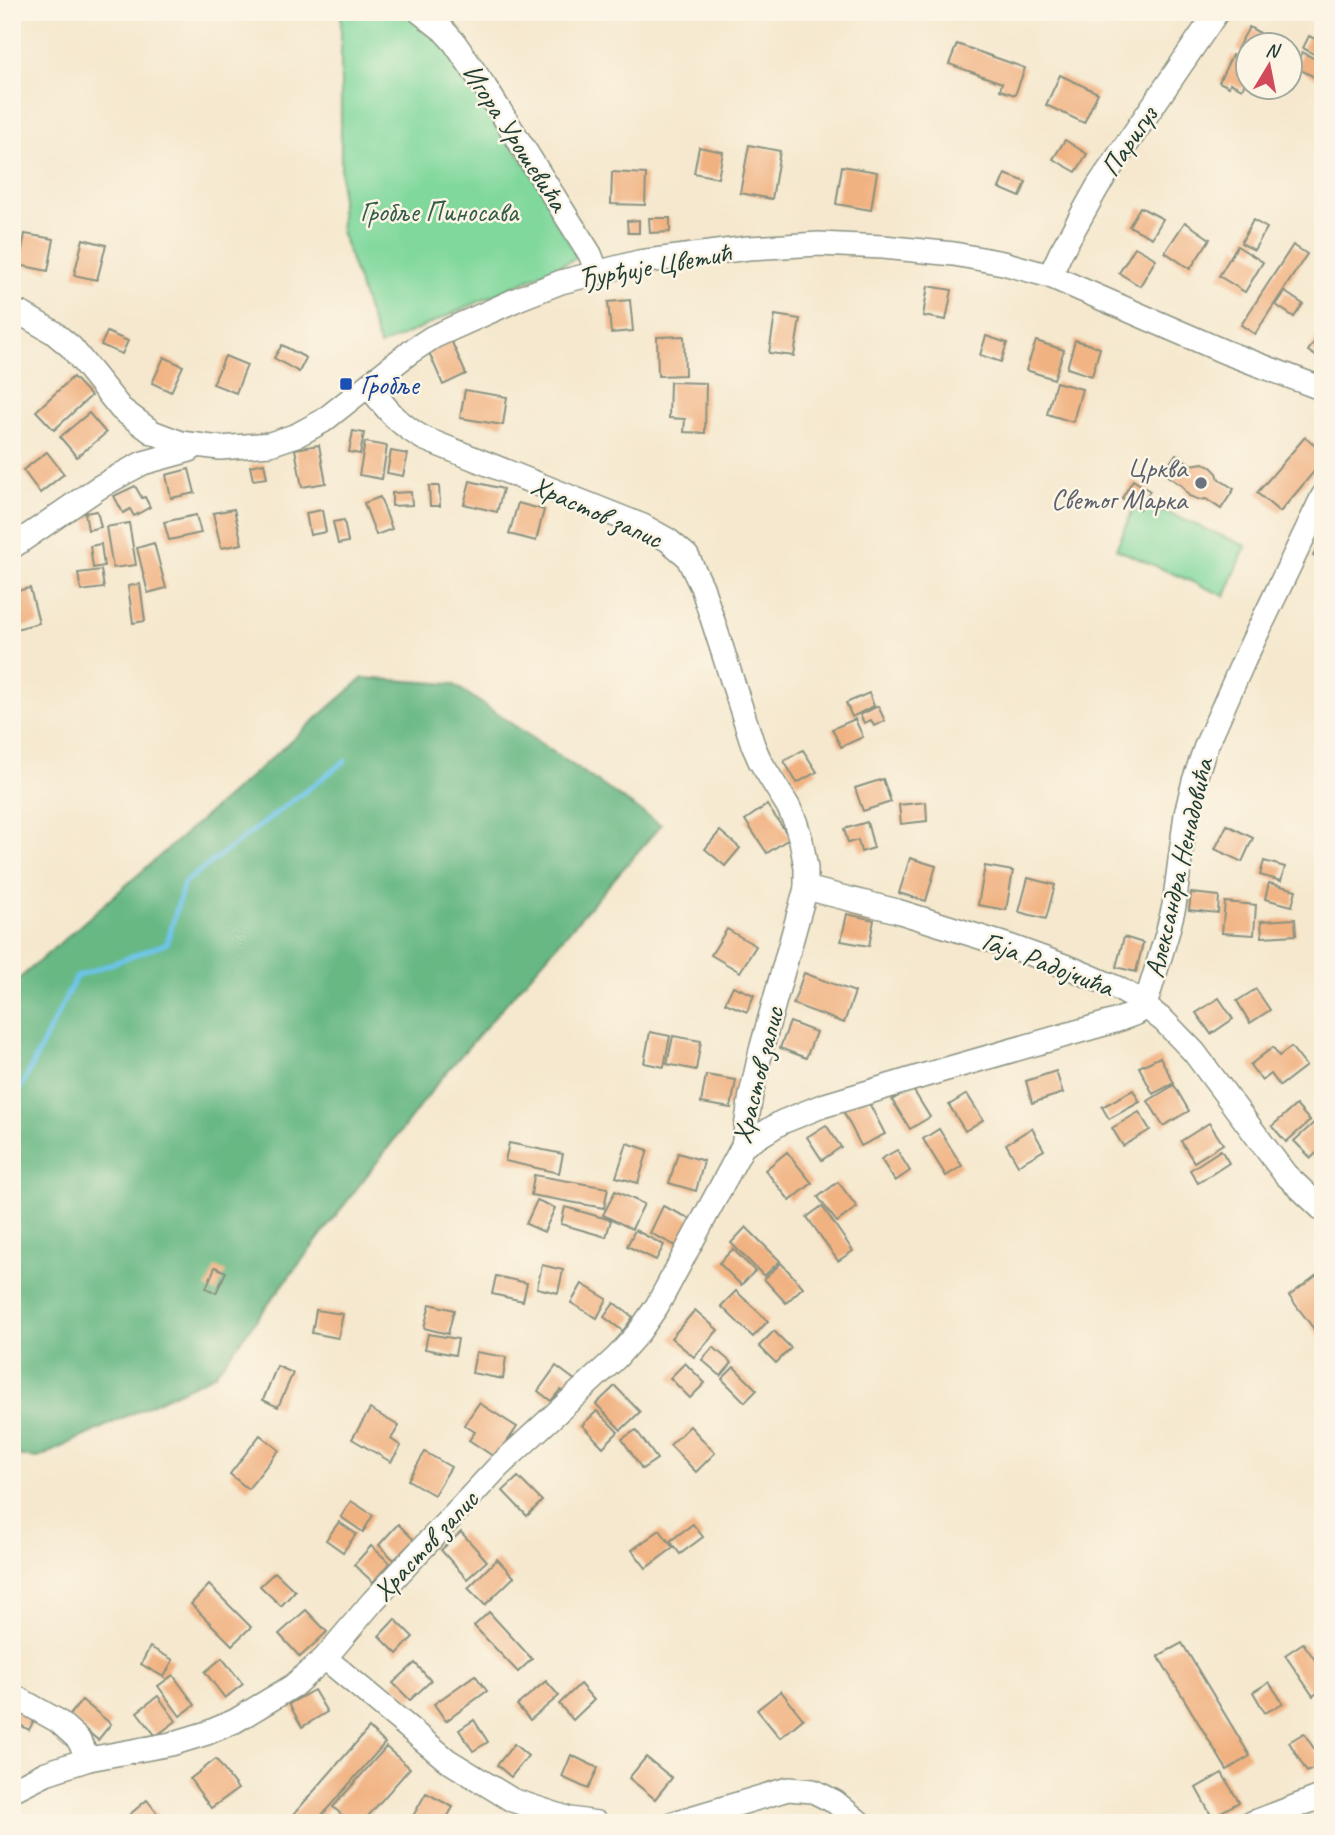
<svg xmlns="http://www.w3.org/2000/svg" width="1335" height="1835" font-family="Caveat,sans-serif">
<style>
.green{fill:#81d89d;stroke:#508a68;stroke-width:2}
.forest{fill:#68b884;stroke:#447a5c;stroke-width:2}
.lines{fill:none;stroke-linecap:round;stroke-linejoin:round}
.stream{stroke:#6cc4ea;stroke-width:5}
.building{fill:#f1b282}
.minor-casing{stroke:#8a9281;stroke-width:26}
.minor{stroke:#fff;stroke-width:23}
.transit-dot{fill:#1a4fb4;stroke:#fcf5e5;stroke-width:2.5}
.worship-dot{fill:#6b7280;stroke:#fcf5e5;stroke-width:2.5}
.labels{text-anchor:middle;stroke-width:5;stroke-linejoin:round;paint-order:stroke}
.street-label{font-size:28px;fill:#1f3d34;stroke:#fcf5e5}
.park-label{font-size:28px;fill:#335c49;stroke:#fcf5e5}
.transit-label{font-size:28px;fill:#164399;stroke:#fcf5e5;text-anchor:start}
.worship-label{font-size:28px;fill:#5b616d;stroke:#fcf5e5;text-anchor:end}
</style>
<rect width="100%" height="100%" fill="#fcf5e5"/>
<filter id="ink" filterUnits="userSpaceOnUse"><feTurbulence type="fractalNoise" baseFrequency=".0143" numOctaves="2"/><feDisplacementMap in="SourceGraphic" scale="14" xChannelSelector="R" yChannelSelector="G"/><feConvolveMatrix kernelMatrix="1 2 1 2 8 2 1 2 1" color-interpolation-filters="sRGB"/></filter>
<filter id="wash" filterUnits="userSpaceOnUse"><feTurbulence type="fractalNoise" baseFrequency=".00686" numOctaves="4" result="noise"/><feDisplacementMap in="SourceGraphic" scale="28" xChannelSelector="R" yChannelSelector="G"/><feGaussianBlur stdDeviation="1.57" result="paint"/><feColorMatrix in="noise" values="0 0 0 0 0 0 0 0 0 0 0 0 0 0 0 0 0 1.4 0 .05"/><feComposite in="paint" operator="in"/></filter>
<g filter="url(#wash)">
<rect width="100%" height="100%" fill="#f5e8ce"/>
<g class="green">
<path d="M341 12H410L444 44 541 187 577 258 380 346 341 231Z"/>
<path d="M1137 500 1246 546 1225 596 1116 549Z"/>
</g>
<path class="forest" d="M363 678 453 684 661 825 443 1076 214 1375 38 1458 12 1455V985Z"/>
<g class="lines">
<path class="stream" d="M12 1106 76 977 167 943 184 883 345 761"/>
</g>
<g id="blocks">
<g class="building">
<path d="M1249 27 1278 43 1277 46H1248V55L1237 49Z"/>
<path d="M1309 36 1323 43V59L1303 48Z"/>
<path d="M957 44 1025 68 1015 95 1000 90 1002 83 949 64Z"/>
<path d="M1302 52 1323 63 1316 78 1295 67Z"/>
<path d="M1232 55 1248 63V77L1242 89 1230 83 1229 87 1219 82Z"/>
<path d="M1060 75 1098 93 1084 123 1046 105Z"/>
<path d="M1065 140 1087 154 1076 172 1053 159Z"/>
<path d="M749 145 780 151 772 199 740 193Z"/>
<path d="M699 147 723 152 718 178 694 173Z"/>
<path d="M842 166 877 172 871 210 836 204Z"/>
<path d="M612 172 646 174 645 205 611 204Z"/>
<path d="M1005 174 1026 182 1020 197 999 188Z"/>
<path d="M1140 207 1163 219 1152 238 1129 226Z"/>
<path d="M649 218H670V232L650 233Z"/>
<path d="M639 220V233H628L627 221Z"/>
<path d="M1253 220 1267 228 1254 250 1241 243Z"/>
<path d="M1185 222 1210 239 1190 269 1165 252Z"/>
<path d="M25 234 54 239 48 271 19 265Z"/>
<path d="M83 239 106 245 97 280 74 275Z"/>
<path d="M1293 245 1307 254 1255 334 1241 325Z"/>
<path d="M1237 246 1263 262 1245 292 1219 276Z"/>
<path d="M1135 247 1156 259 1140 286 1119 273Z"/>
<path d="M928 286 952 290 946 320 923 316Z"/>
<path d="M1285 292 1303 304 1294 317 1276 305Z"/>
<path d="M630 300 633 331 611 333 608 302Z"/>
<path d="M775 315 800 319 794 356 769 353Z"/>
<path d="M1323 329V361L1308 351Z"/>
<path d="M107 332 128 341 122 354 101 345Z"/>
<path d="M684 336 685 375 658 376 657 337Z"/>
<path d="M986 336 1007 343 1001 362 980 355Z"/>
<path d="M451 340 466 374 443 385 428 350Z"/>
<path d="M1075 340 1100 348 1092 376 1067 368Z"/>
<path d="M1036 341 1064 350 1054 379 1026 370Z"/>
<path d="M282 345 306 358 299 372 274 358Z"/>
<path d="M225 356 247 365 236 393 213 384Z"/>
<path d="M164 357 183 366 171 392 152 383Z"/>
<path d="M73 377 91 396 54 430 36 411Z"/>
<path d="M670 382 706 383 705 433 684 432 685 419 669 418Z"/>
<path d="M1056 382 1082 389 1073 422 1047 414Z"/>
<path d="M465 390 507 397 503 425 460 418Z"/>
<path d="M89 413 106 433 77 457 60 437Z"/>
<path d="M353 431 364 433 360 454 349 452Z"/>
<path d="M1305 437 1323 452V461L1280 512 1257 493Z"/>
<path d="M365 442 387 446 382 479 359 475Z"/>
<path d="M319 445 326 483 302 487 295 449Z"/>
<path d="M391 451 408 454 403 476 387 473Z"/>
<path d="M47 452 64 474 40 493 23 470Z"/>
<path d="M1176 454 1191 465 1203 463 1209 465 1217 473 1219 479 1234 489 1221 509 1206 499 1200 500 1189 496 1182 486 1163 473Z"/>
<path d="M264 463 267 478 253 480 250 466Z"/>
<path d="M189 469 195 493 171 498 166 475Z"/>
<path d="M1133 480 1150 491 1139 509 1122 498Z"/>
<path d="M470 481 503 489 497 512 464 504Z"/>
<path d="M135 486 142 498 145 497 150 507 134 516 130 509 123 513 114 496Z"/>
<path d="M429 486H439L440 506H430Z"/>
<path d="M411 492 412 505 392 506V493Z"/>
<path d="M380 497 392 529 376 535 364 503Z"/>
<path d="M518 503 544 510 536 541 509 534Z"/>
<path d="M234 509 242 544 221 548 213 513Z"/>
<path d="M322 510 326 532 310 535 306 513Z"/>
<path d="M97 511 101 527 88 530 85 513Z"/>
<path d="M196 515 201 533 169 540 164 522Z"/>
<path d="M344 520 348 542 338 544 333 522Z"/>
<path d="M129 523 136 565 113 568 106 527Z"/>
<path d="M1323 536V561L1313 556Z"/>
<path d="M154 543 166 588 148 593 137 548Z"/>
<path d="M101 544 104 566 93 568 90 546Z"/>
<path d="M101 570 104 588 81 591 78 573Z"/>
<path d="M140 584 145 621 133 623 128 586Z"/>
<path d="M30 588 39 623 12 630V592Z"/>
<path d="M869 693 874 706 852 717 846 703Z"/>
<path d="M878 706 885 721 874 726 871 720 864 723 860 715Z"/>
<path d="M855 719 863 737 841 747 832 729Z"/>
<path d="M803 750 817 772 797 783 784 761Z"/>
<path d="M883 779 891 802 863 811 855 788Z"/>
<path d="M926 802 927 821 901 824 899 805Z"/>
<path d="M767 805 790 838 767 853 745 820Z"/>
<path d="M867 822 874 848 861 852 858 840 848 843 844 829Z"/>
<path d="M1227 825 1253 838 1242 862 1215 849Z"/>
<path d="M720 831 740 848 725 866 705 849Z"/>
<path d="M910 858 936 866 926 901 899 893Z"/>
<path d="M1264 861 1285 867 1281 881 1260 875Z"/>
<path d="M985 866 1013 871 1006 910 978 905Z"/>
<path d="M1028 878 1055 885 1046 919 1019 912Z"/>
<path d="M1269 883 1296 890 1292 906 1265 899Z"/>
<path d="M1191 893 1219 896 1218 913 1189 910Z"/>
<path d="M1225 902 1256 905 1254 935 1222 933Z"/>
<path d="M847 914 874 920 869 946 841 941Z"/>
<path d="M1295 919 1296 935 1262 937 1261 921Z"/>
<path d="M727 929 756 946 740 972 711 955Z"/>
<path d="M1124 937 1143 943 1136 972 1116 967Z"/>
<path d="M804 973 855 992 844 1023 793 1004Z"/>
<path d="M733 986 754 995 747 1012 725 1003Z"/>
<path d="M1256 989 1270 1010 1250 1023 1237 1001Z"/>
<path d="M1219 998 1233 1019 1211 1034 1196 1013Z"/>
<path d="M790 1022 816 1032 806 1058 780 1048Z"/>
<path d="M650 1032 670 1036 664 1067 644 1063Z"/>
<path d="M673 1036 701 1041 696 1070 667 1064Z"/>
<path d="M1273 1047 1279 1056 1291 1047 1306 1066 1280 1086 1271 1074 1262 1081 1250 1065Z"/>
<path d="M1160 1057 1174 1083 1153 1094 1139 1067Z"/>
<path d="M1056 1071 1063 1093 1032 1103 1026 1081Z"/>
<path d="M706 1075 736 1080 731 1108 701 1103Z"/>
<path d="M1174 1085 1189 1111 1163 1126 1148 1101Z"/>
<path d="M912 1088 930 1117 910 1129 892 1100Z"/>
<path d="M1133 1090 1140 1102 1109 1119 1102 1107Z"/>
<path d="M967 1094 983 1120 965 1131 949 1105Z"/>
<path d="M866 1097 885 1134 861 1146 842 1109Z"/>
<path d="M1296 1105 1310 1121 1286 1142 1272 1126Z"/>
<path d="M1139 1112 1150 1130 1123 1146 1112 1128Z"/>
<path d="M1316 1121 1323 1128V1147L1311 1158 1294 1141Z"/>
<path d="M1209 1123 1223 1144 1194 1162 1181 1141Z"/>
<path d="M826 1125 841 1147 822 1160 807 1137Z"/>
<path d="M1032 1128 1044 1150 1018 1165 1006 1144Z"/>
<path d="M939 1129 962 1166 946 1176 923 1139Z"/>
<path d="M509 1143 563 1154 559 1173 505 1161Z"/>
<path d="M627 1143 648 1150 638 1183 616 1177Z"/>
<path d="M897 1150 910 1171 895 1181 881 1159Z"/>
<path d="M1221 1150 1229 1163 1198 1183 1190 1170Z"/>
<path d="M787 1152 812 1183 790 1201 765 1170Z"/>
<path d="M678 1153 704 1161 696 1191 669 1183Z"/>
<path d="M534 1175 608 1188 604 1208 531 1195Z"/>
<path d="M838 1182 857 1207 837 1222 818 1197Z"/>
<path d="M615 1191 644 1204 632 1229 603 1215Z"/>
<path d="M537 1200 555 1208 544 1232 526 1224Z"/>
<path d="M663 1206 693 1220 680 1248 650 1233Z"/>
<path d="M822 1206 853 1251 838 1261 807 1217Z"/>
<path d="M565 1207 611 1220 606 1237 561 1224Z"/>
<path d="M746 1227 780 1261 764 1276 731 1243Z"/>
<path d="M635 1230 664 1245 656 1260 627 1246Z"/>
<path d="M733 1249 755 1271 741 1285 719 1263Z"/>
<path d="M781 1263 803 1287 786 1303 764 1279Z"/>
<path d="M542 1265 563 1270 558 1293 537 1288Z"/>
<path d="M215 1267 226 1272 216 1293 206 1288Z"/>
<path d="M1317 1275 1323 1283V1335L1320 1337 1289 1296Z"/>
<path d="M496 1276 527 1283 523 1301 492 1294Z"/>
<path d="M582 1284 607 1299 597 1318 571 1303Z"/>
<path d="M736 1291 768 1321 753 1337 721 1306Z"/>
<path d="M614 1303 633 1317 623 1331 604 1317Z"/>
<path d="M430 1304 454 1310 448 1334 424 1328Z"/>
<path d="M316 1310 343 1314 338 1338 312 1333Z"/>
<path d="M695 1310 718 1330 694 1357 671 1338Z"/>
<path d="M774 1331 791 1348 776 1363 759 1346Z"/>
<path d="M428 1334 458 1339 455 1355 425 1349Z"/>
<path d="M713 1347 732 1363 721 1376 702 1360Z"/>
<path d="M476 1352 506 1357 503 1379 472 1373Z"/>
<path d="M685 1363 705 1383 690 1398 670 1378Z"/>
<path d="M277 1366 293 1373 278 1407 263 1400Z"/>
<path d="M556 1366 576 1381 566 1394 560 1390 551 1401 538 1391Z"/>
<path d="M734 1367 757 1390 745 1402 722 1379Z"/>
<path d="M615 1386 640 1412 621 1430 596 1404Z"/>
<path d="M479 1403 517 1427 496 1458 469 1440 475 1432 464 1425Z"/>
<path d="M370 1409 399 1426 391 1439 401 1446 391 1462 352 1439Z"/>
<path d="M597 1411 618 1432 603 1447 582 1425Z"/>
<path d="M690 1426 715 1453 696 1472 670 1445Z"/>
<path d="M636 1430 657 1459 642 1469 622 1439Z"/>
<path d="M260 1435 279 1450 248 1489 230 1474Z"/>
<path d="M425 1452 451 1467 434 1495 408 1480Z"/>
<path d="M518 1477 542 1501 527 1516 503 1491Z"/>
<path d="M351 1501 373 1515 363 1532 341 1517Z"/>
<path d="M339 1522 356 1534 343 1552 326 1540Z"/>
<path d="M398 1524 414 1540 394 1560 379 1545Z"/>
<path d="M693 1524 703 1537 680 1554 670 1541Z"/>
<path d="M660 1530 673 1548 646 1568 632 1550Z"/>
<path d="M461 1532 487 1561 467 1579 441 1550Z"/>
<path d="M371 1546 390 1563 373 1582 354 1565Z"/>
<path d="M497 1559 514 1577 485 1605 468 1588Z"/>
<path d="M275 1572 295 1591 281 1606 260 1586Z"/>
<path d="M209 1585 251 1627 232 1645 191 1604Z"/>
<path d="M306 1610 327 1632 300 1657 279 1634Z"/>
<path d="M489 1612 532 1659 518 1672 474 1626Z"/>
<path d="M395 1619 413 1637 397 1654 379 1636Z"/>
<path d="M1182 1643 1250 1756 1227 1770 1158 1656Z"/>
<path d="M1303 1643 1323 1671V1689L1313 1696 1285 1655Z"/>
<path d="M150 1647 173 1660 164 1677 141 1664Z"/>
<path d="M222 1658 243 1684 225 1698 205 1672Z"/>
<path d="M415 1663 431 1681 410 1700 393 1683Z"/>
<path d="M173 1675 195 1705 180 1716 158 1686Z"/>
<path d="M475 1675 487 1691 446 1721 434 1704Z"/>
<path d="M546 1681 559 1696 530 1720 517 1705Z"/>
<path d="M1269 1682 1283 1703 1265 1713 1253 1692Z"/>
<path d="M580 1684 594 1700 573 1720 559 1704Z"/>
<path d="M314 1690 327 1712 302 1727 289 1704Z"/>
<path d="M781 1691 803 1719 780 1738 757 1710Z"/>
<path d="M158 1696 176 1721 156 1736 137 1712Z"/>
<path d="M82 1700 111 1724 98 1740 69 1716Z"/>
<path d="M12 1703 36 1716 29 1730 12 1721Z"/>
<path d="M474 1720 488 1742 473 1751 459 1730Z"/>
<path d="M369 1728 385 1743 315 1823H286Z"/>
<path d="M1304 1733 1323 1763 1307 1772 1289 1742Z"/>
<path d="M514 1744 528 1756 511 1777 497 1765Z"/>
<path d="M386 1747 410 1768 362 1823H351L333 1807Z"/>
<path d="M571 1755 598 1768 588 1789 562 1777Z"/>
<path d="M646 1757 672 1778 655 1799 629 1778Z"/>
<path d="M216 1759 238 1789 211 1808 190 1779Z"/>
<path d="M1222 1773 1239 1802 1212 1817 1196 1788Z"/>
<path d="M426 1793 453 1807 444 1823H409Z"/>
<path d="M147 1800 165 1823 170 1819 173 1823H135L129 1815Z"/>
</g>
</g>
</g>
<g filter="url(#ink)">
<use href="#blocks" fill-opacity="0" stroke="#8a9281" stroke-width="2"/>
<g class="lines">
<g class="minor-casing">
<g id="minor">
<path d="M420 12 443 30 454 42 485 87 590 254 597 272"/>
<path d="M1050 276 1061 252 1098 186 1217 12"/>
<path d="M12 311 22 314 53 332 71 347 121 409 152 432 181 443 220 448 270 444 297 435 323 421 410 352 433 337 520 298 561 282 639 262 748 248 819 244 883 247 954 254 1003 263 1050 276 1225 352 1323 389"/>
<path d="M12 547 98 488 124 473 143 463 190 450 196 445"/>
<path d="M806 888 897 911 1012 947 1073 969 1117 988 1133 997 1164 1021 1194 1052 1285 1174 1323 1210"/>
<path d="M743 1146 782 1122 822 1106 929 1074 1115 1021 1137 1013 1144 1004 1148 996 1167 934 1174 906 1186 814 1194 781 1206 746 1244 660 1323 496"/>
<path d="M325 1658 447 1760 512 1800 570 1819 597 1823"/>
<path d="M12 1695 58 1721 78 1739 89 1759"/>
<path d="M12 1790 46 1773 89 1759 171 1744 207 1733 235 1721 293 1686 325 1658 373 1601 499 1466 617 1357 639 1332 657 1306 743 1146 751 1095 761 1050 806 888V868L801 840 795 821 788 806 760 761 753 745 702 587 687 556 668 540 643 526 425 439C399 425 386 409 369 386"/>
<path d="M674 1823 788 1789 813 1791 835 1802 860 1823"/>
<path d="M1252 1823 1323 1796"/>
</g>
</g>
<use href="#minor" class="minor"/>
</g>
</g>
<rect class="transit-dot" x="339" y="377" width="14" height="14" rx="3.5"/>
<circle class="worship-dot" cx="1201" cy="483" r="7"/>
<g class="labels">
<g class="street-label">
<text transform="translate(516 137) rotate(57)" y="10">Игора Урошевића</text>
<text transform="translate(1128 141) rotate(-56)" y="10">Паригуз</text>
<text transform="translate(654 265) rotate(-10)" y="10">Ђурђије Цветић</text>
<text transform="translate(597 511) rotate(24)" y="10">Храстов запис</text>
<text transform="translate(1178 868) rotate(-77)" y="10">Александра Ненадовића</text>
<text transform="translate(1048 963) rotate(21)" y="10">Гаја Радојчића</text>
<text transform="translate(757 1075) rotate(-76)" y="10">Храстов запис</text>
<text transform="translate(425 1545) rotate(-47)" y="10">Храстов запис</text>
</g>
<g class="park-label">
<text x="439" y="221">Гробље Пиносава</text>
</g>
<g class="transit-label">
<text x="360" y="394">Гробље</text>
</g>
<g class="worship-label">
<text x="1187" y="477">Црква<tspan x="1187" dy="32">Светог Марка</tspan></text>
</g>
</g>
<rect width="1335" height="1835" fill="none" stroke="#fcf5e5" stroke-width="42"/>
<g transform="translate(1269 66) rotate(10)"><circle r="33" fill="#fcf5e5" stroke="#a4ab9e" stroke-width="2"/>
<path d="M0-5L12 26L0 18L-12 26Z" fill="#d1495b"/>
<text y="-10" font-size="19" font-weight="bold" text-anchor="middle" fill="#1f3d34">N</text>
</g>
</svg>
